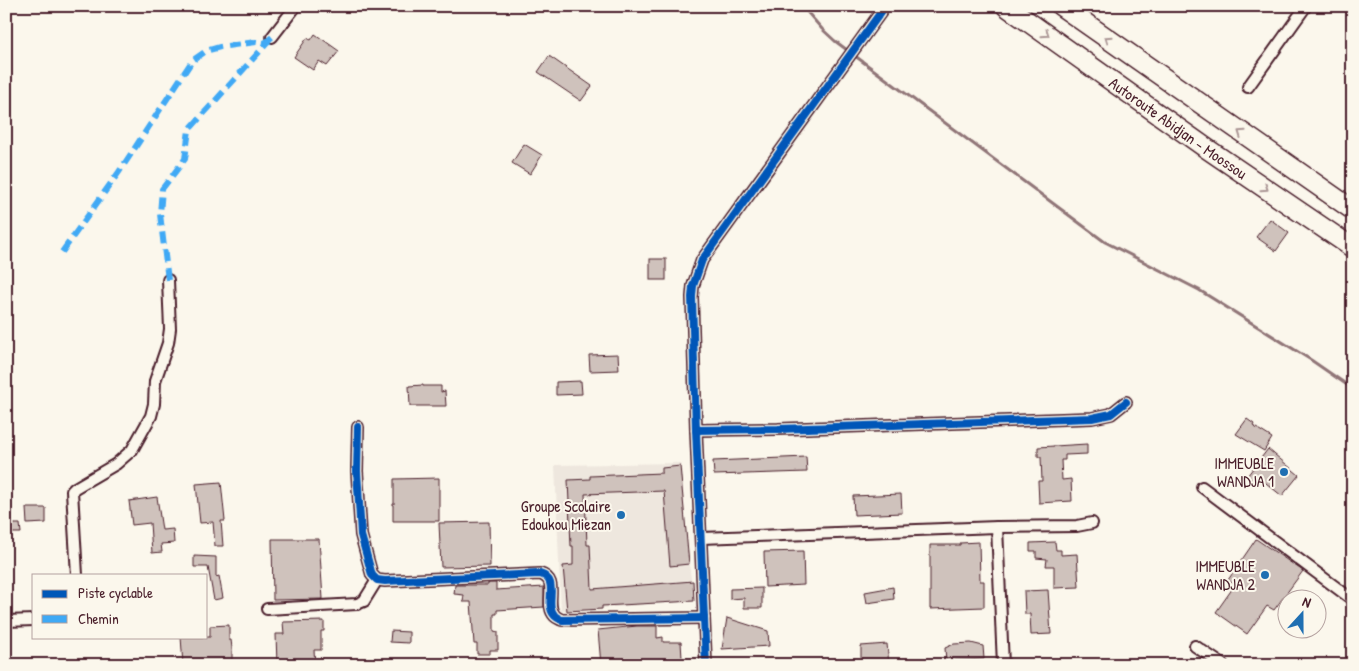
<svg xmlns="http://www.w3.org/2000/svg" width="1359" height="671" font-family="'Patrick Hand',sans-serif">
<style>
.built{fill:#eee7de}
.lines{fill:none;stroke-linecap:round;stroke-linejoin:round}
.stream{stroke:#907477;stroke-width:3}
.building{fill:#cfc2bc;stroke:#4a1f2b}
.street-casing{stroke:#4a1f2b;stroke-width:14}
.highway-casing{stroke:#4a1f2b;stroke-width:22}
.street{stroke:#fbf7ec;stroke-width:10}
.highway{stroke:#fbf7ec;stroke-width:19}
.quiet{stroke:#3fa9f5;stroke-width:6;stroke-dasharray:12 6;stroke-linecap:butt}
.cycleway-casing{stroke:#fbf7ec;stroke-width:11}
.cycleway{stroke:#0057b8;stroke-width:8}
.oneway{stroke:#ab9695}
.poi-dot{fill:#1f6fb2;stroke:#fbf7ec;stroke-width:2}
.labels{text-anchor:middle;stroke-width:4;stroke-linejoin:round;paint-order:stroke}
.street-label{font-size:16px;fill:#4a1f2b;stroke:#fbf7ec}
.poi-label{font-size:16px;fill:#4a1f2b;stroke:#fbf7ec;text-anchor:end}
</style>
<rect width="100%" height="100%" fill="#fbf7ec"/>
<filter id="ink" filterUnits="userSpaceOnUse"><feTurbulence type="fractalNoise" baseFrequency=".02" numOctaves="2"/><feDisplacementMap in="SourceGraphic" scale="10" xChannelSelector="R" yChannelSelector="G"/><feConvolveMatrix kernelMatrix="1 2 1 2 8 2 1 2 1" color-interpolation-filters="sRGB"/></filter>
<g filter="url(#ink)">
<path class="built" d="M681 463 689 564 694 601 561 611 555 465Z"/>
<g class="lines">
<path class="stream" d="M802 6 822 29 835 41 1105 242 1199 290 1311 360 1353 389"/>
</g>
<g class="building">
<path d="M315 34 339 51 327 66 319 61 313 70 294 57 307 38 311 40Z"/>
<path d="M549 56 592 86 581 101 538 72Z"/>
<path d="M524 144 542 155 530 174 512 163Z"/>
<path d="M1270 219 1289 233 1276 251 1256 237Z"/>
<rect x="650" y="259" width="16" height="21"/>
<path d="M618 354 619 370 590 371 589 355Z"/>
<path d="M581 381 582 394 556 395V382Z"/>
<path d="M423 385V386H441V392L445 391 446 406H410L409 386Z"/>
<path d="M1247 419 1254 424 1253 426 1272 438 1264 451 1236 434Z"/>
<path d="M1087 444V454L1065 455V460H1061L1062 480 1071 479 1072 501 1039 503 1038 481H1042L1041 457H1038V447Z"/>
<path d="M1268 449 1299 475 1282 496 1261 479 1257 484 1247 476Z"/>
<path d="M806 457 807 472 714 475 713 461Z"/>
<path d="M680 466 689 564 670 566 664 491 585 494 587 545H590L592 589 693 581 694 601 602 606V609L567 611 563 566 573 565V546H571L568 480 590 479V476L662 473V468Z"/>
<path d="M439 478V521H393V504H394V479Z"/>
<path d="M221 482 225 521H221L223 546H215L213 522 200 523 196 484Z"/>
<path d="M901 494 902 513 854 515 853 496Z"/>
<path d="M157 497 162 530 173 529 174 543 161 544 162 552 152 553 150 523 132 525 129 501Z"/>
<path d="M26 508H46V523L27 524Z"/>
<path d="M489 522 490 566 441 567 439 523Z"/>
<path d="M6 524H20L21 533H6Z"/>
<path d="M272 539H319L323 599 273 600Z"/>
<path d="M1256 539 1303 571 1274 610 1267 606 1247 634 1216 612 1235 585 1228 580Z"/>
<path d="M979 542 980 581H984V607L930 609V545H960V543Z"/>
<path d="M1055 542 1056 550H1061V555L1077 554 1079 587 1054 588V566H1046L1047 559 1036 558V551H1030V543Z"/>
<path d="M803 551 804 585 765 587 764 552Z"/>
<path d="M194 556 216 557V577L219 576 223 598 214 600 208 567H194Z"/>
<path d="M488 583H496V590L544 587V607L497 610V614H494V631L498 632V650H490V654H477V644H474L471 602H463L464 595 454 594 455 585H488Z"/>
<path d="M893 587 894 599 867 603 865 592Z"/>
<path d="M762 588V608H744V598L730 599V589Z"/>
<path d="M1048 590 1051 634 1031 635 1030 614H1025L1024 591Z"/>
<path d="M727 618 768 631 769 646 722 649Z"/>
<path d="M324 621V631H321V650H314L315 665H277L276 634H284L283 622Z"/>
<path d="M229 625V640H231L232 648V665H183L181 637H210V626Z"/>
<path d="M637 626H657V638L663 637V642H681L682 658 660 659V665H601L598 630Z"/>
<path d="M391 631 409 632V643L390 642Z"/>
<path d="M971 643 983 646 984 659 946 661 945 648 954 644Z"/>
<path d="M887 644 889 665H876V663H861V646Z"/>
</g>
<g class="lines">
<g class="street-casing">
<g id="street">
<path d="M272 37 296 6"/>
<path d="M1248 87 1306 6"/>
<path d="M358 427 357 471 361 535 372 575 377 580 385 581 540 574C561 580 543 604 555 616 557 618 560 619 562 620L704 618"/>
<path d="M696 430 778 429 1092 418 1111 414 1126 402"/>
<path d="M1202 487 1353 600"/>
<path d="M997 527 1003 665"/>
<path d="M701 538 997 527 1077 526 1092 523"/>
<path d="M77 575 72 491 75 488 116 464 132 450 151 416 154 404 155 381 168 343 170 329 168 280"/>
<path d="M267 609 357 604 364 601 377 580"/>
<path d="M6 621 34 620"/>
<path d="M1195 646 1223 665"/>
<path d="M706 665 696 430 692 297 693 286 702 260 881 12"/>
</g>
</g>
<g class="highway-casing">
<g id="highway">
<path id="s1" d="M1006 6 1206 148 1353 248"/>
<path d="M1061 6 1353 210"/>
</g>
</g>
<use href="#street" class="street"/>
<use href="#highway" class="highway"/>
<g class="quiet">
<path d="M62 252 119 172 192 61 206 51 220 47 256 42 265 43 272 37"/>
<path d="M168 280 160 214 162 189 185 159 189 130 269 41"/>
</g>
<g class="cycleway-casing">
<g id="cycleway">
<path d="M358 427 357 471 361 535 372 575 377 580 385 581 540 574C561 580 543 604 555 616 557 618 560 619 562 620L704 618"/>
<path d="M696 430 778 429 1092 418 1111 414 1126 402"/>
<path d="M706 665 696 430 692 297 693 286 702 260 881 12"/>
</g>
</g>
<use href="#cycleway" class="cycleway"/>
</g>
<defs><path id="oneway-chevron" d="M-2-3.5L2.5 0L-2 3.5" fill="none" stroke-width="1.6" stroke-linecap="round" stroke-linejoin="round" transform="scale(1.25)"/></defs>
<g class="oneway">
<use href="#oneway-chevron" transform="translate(1046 34) rotate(35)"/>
<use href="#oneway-chevron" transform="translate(1108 39) rotate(-145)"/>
<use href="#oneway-chevron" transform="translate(1241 133) rotate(-145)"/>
<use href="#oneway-chevron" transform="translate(1265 188) rotate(34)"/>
</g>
</g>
<g class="poi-dot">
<circle cx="1284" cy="472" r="5"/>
<circle cx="621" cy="515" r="5"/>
<circle cx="1265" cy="575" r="5"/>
</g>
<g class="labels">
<g class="street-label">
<text dy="6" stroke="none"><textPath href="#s1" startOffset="211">Autoroute Abidjan - Moossou</textPath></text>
</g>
<g class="poi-label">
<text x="1274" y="469">IMMEUBLE<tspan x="1274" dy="18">WANDJA 1</tspan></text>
<text x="611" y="512">Groupe Scolaire<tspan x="611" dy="18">Edoukou Miezan</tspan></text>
<text x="1255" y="572">IMMEUBLE<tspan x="1255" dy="18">WANDJA 2</tspan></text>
</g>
</g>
<rect width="1359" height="671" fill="none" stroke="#fbf7ec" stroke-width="25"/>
<rect x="12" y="12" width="1334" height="646" fill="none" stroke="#4a1f2b" stroke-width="2" filter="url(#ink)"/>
<rect x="32" y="574" width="175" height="65" fill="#fbf7ec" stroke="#b4a19f"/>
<rect x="42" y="590" width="25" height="8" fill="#0057b8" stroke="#b4a19f"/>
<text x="78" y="598" font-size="15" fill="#4a1f2b">Piste cyclable</text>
<rect x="42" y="615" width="25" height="8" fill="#3fa9f5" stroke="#b4a19f"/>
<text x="78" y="624" font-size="15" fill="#4a1f2b">Chemin</text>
<g transform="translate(1302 614) rotate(21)"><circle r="24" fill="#fbf7ec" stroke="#b4a19f"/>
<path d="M0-4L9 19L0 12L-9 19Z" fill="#1f6fb2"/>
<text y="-8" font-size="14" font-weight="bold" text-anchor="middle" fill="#4a1f2b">N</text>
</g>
</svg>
